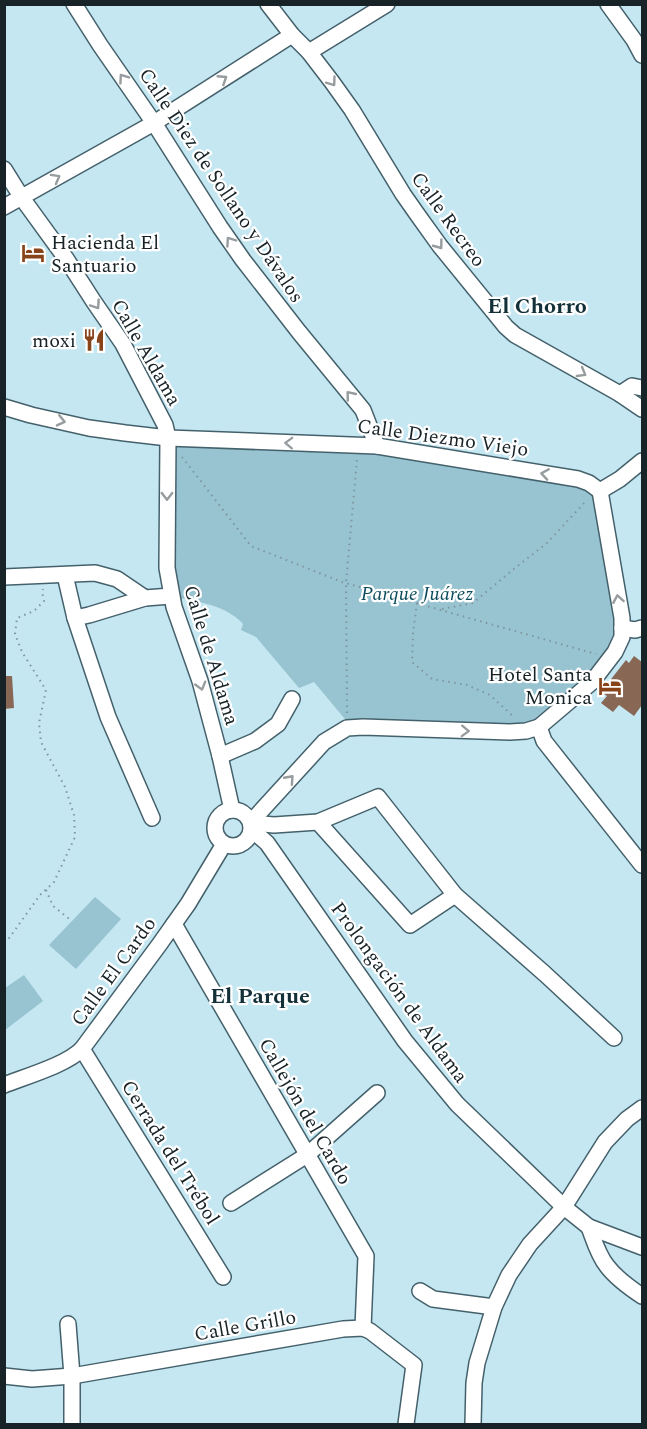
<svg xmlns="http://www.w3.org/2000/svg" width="647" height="1429" font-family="Spectral,serif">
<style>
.green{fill:#98c3d1}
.building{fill:#896755}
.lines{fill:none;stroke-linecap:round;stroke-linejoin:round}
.minor-casing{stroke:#44616b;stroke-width:18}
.path{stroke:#7d969e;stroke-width:2;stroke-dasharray:1.5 4.5;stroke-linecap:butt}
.minor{stroke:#fff;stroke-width:15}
.oneway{stroke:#979c9e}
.labels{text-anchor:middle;stroke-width:4.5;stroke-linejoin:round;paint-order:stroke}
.street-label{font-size:20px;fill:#172327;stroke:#fff}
.poi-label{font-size:20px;fill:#172327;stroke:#fff;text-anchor:end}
.park-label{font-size:20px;font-style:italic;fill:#0b4b5c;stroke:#fff}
.quarter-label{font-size:22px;font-weight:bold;fill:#133039;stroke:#fff}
</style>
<rect width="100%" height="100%" fill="#c5e7f2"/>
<g class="green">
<path d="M172 445 372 451 586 486 597 497 618 637 590 678 528 729 349 724 314 682 299 688 256 637 241 630 243 624C226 605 199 602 175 597L174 585Z"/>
<path d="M95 897 121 919 76 969 49 945Z"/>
<path d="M24 975 43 1001 5 1030V988Z"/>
</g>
<g class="building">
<path d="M634 656 642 662V705L634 716 619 705 613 712 601 703 607 696 601 692 626 660 629 663Z"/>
<path d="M4 676H12L14 708 4 709Z"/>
</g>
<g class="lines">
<g class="minor-casing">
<g id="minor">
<path d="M74 4 100 45 154 123 220 227 243 260 299 332 363 410 377 446"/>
<path d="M268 4 292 35 309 52 332 82 352 110 403 194 417 214 440 246 506 327 515 335 620 394 642 409"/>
<path d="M608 4 634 40 642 55"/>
<path d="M309 52 387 4"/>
<path d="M4 169 22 198 67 260 94 302 123 344 165 425 168 438 167 568 174 607 200 681 220 756 232 810"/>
<path d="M4 207 154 123 292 35"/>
<path d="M620 394 632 386 642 388"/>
<path d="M4 407 31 415 89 428 125 433 168 438 377 446 578 479 589 483 600 491"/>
<path d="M600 491 620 479 642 461"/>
<path d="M65 575 75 618 108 717 152 818"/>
<path d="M4 577 95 573 117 579 145 598 171 596"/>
<path d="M75 618 89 615 145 598"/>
<path d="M622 628 635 630 642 628"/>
<path d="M539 727 544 741 642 865"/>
<path d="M220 756 255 741 278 724 292 699"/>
<circle cx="233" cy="828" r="18"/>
<path d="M251 822 324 742 347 728 363 727 510 732 526 731 539 727 592 682 615 652 622 637V618L600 491"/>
<path d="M318 822 410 925 455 895"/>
<path d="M251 823 274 825 318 822 378 797 455 895 545 974 614 1038"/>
<path d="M252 830 267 843 405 1041 457 1104 564 1207 589 1227 642 1247"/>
<path d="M174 924 366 1256 363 1328"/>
<path d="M82 1049 223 1277"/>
<path d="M4 1085C27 1076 66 1065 82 1049L159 945 188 904 224 844"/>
<path d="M231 1203 307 1155 377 1093"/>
<path d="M589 1227C594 1240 598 1255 607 1266 616 1278 630 1288 642 1296"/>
<path d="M420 1291 433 1299 494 1307"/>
<path d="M68 1324 72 1376V1424"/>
<path d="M4 1376 32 1379 72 1376 343 1329 363 1328 370 1331 414 1365 406 1424"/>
<path d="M473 1424 474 1383 477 1363 494 1307 509 1275 530 1244 564 1207 605 1142 627 1119 642 1108"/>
</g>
</g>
<g class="path">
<path d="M182 457 251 546 342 582 596 654"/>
<path d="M417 603 413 633 412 662 432 679 467 685 490 695 515 718"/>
<path d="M442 609 473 603 515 568 547 543 587 500"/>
<path d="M347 713 346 583 357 459"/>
<path d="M46 890 53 906 72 921"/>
<path d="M4 942 7 941 40 895 54 882 75 837 74 815 65 787 41 742 39 723 46 690 22 652 15 634 17 618 34 611 44 601 42 592 43 589"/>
</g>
<use href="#minor" class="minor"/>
</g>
<defs><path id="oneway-chevron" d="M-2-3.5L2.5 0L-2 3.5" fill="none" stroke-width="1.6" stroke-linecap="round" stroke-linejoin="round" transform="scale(1.5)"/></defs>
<g class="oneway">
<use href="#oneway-chevron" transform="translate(123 78) rotate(-125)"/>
<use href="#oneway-chevron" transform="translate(223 79) rotate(-33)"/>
<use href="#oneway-chevron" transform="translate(332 82) rotate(54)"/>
<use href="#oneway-chevron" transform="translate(56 178) rotate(-29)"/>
<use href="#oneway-chevron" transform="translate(230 241) rotate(-125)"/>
<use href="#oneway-chevron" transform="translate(439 245) rotate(53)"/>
<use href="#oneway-chevron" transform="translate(96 305) rotate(56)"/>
<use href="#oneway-chevron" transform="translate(582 373) rotate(30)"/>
<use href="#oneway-chevron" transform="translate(350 395) rotate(-129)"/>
<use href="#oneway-chevron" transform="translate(61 421) rotate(13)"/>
<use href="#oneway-chevron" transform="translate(289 443) rotate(-178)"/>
<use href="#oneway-chevron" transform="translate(545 474) rotate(-171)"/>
<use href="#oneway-chevron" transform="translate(167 496) rotate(90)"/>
<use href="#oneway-chevron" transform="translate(618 599) rotate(-100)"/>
<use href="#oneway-chevron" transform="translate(201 686) rotate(74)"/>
<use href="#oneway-chevron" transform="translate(465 731) rotate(2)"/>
<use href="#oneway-chevron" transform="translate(290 779) rotate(-48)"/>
</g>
<defs>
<g id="hotel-bare" transform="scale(1.8)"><path d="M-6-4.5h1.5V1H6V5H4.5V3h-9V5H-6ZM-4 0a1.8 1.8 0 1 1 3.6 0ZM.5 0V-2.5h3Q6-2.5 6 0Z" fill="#884319" stroke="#fff" stroke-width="2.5" paint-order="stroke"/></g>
<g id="restaurant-bare" transform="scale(1.8)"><path d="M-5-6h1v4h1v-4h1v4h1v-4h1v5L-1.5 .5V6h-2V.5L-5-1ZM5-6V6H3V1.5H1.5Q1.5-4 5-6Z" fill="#884319" stroke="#fff" stroke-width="2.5" paint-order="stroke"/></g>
</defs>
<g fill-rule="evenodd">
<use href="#hotel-bare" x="33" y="253"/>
<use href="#restaurant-bare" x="94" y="340"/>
<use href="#hotel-bare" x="610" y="686"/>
</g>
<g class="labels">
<g class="street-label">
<text transform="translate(222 185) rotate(56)" y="7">Calle Diez de Sollano y Dávalos</text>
<text transform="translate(449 219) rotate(54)" y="7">Calle Recreo</text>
<text transform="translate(147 352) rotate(60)" y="7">Calle Aldama</text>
<text transform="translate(443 437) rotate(8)" y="7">Calle Diezmo Viejo</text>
<text transform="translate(212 655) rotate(73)" y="7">Calle de Aldama</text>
<text transform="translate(113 971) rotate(-54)" y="7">Calle El Cardo</text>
<text transform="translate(400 992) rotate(54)" y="7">Prolongación de Aldama</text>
<text transform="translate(306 1111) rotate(60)" y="7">Callejón del Cardo</text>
<text transform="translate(171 1152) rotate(58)" y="7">Cerrada del Trébol</text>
<text transform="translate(245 1325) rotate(-10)" y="7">Calle Grillo</text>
</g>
<g class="poi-label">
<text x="51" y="249" text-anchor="start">Hacienda El<tspan x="51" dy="23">Santuario</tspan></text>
<text x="76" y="347">moxi</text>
<text x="592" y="681">Hotel Santa<tspan x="592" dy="23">Monica</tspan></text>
</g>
<g class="park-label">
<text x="417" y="600">Parque Juárez</text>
</g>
<g class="quarter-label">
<text x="537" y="313">El Chorro</text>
<text x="260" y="1003">El Parque</text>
</g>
</g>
<rect width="647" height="1429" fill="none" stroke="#172327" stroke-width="12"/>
</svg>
